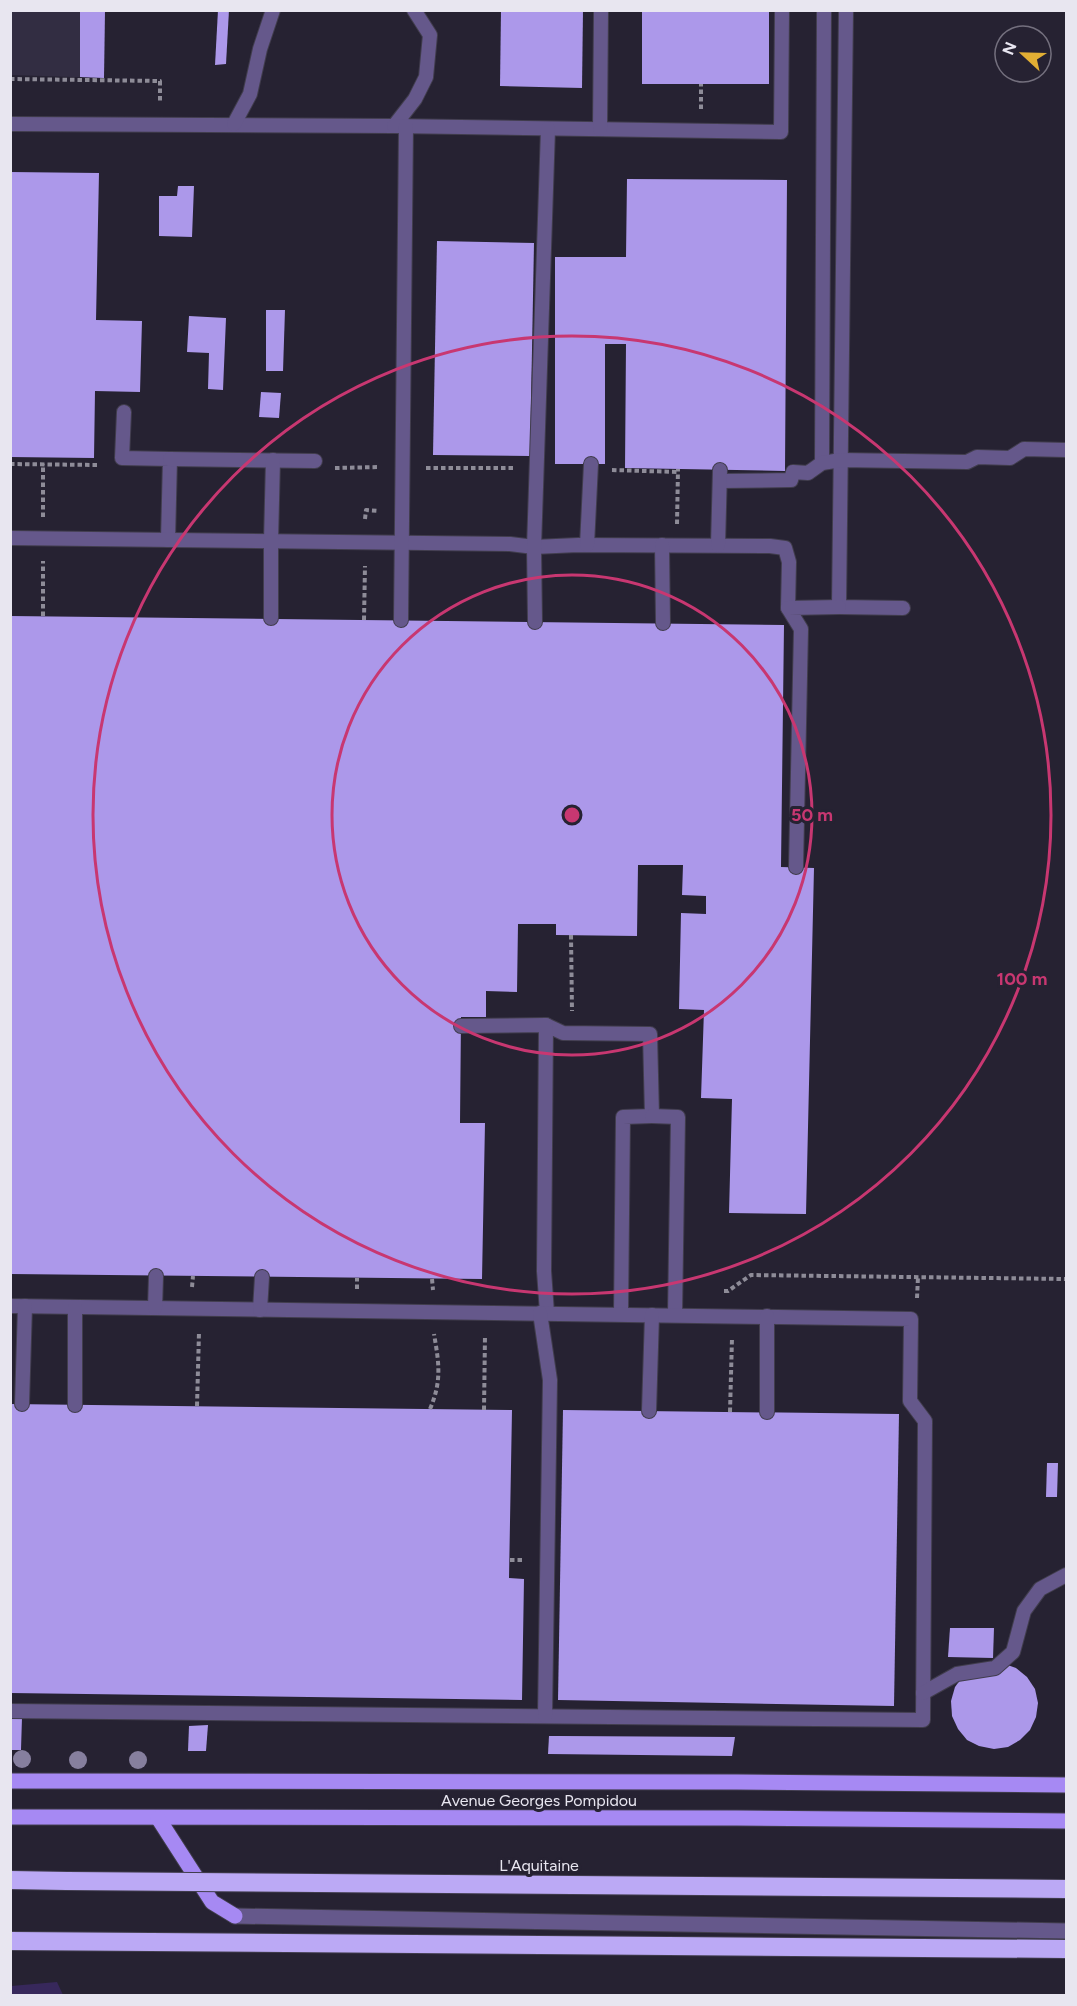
<svg xmlns="http://www.w3.org/2000/svg" width="1077" height="2006" font-family="Figtree,sans-serif">
<style>
.built{fill:#322d42}
.green{fill:#37285b}
.building{fill:#ac98ea}
.lines{fill:none;stroke-linecap:round;stroke-linejoin:round}
.service-casing{stroke:#413d4d;stroke-width:16}
.minor-casing{stroke:#413d4d;stroke-width:17}
.primary-casing{stroke:#413d4d;stroke-width:17}
.motorway-casing{stroke:#413d4d;stroke-width:20}
.path{stroke:#8e8c98;stroke-width:4;stroke-dasharray:4.5 3;stroke-linecap:butt}
.service{stroke:#65588b;stroke-width:14}
.minor{stroke:#65588b;stroke-width:15}
.primary{stroke:#a689f3;stroke-width:15}
.motorway{stroke:#bba9f5;stroke-width:18}
.motorway-bridge-casing{stroke:#413d4d;stroke-width:20;stroke-linecap:butt}
.motorway-bridge{stroke:#bba9f5;stroke-width:18}
.tree{fill:#867f9e}
.ring{fill:none;stroke:#c83771;stroke-width:3}
.labels{text-anchor:middle;stroke-width:6;stroke-linejoin:round;paint-order:stroke}
.street-label{font-size:16px;fill:#e8e6f0;stroke:#262232}
.centre{fill:#c83771;stroke:#262232;stroke-width:3}
.ring-label{font-size:18px;text-anchor:middle;font-weight:bold;fill:#c83771;stroke:#262232;stroke-width:6;stroke-linejoin:round;paint-order:stroke}
</style>
<rect width="100%" height="100%" fill="#262232"/>
<path class="built" d="M11 11H105L104 78 11 75Z"/>
<path class="green" d="M57 1982 63 1995H11V1986Z"/>
<g class="building">
<path d="M80 10H105L104 78 80 77Z"/>
<path d="M218 10H229L226 64 215 65Z"/>
<path d="M501 10H583L582 88 500 86Z"/>
<rect x="642" y="10" width="127" height="74"/>
<path d="M10 172 99 173 96 320 142 321 140 392 95 391 94 458 10 457Z"/>
<path d="M627 179 787 180 785 471 625 468 626 344H605V464H555V257H626Z"/>
<path d="M178 186H194L192 237 159 236V196H177Z"/>
<path d="M437 241 534 243 530 456 433 455Z"/>
<path d="M266 310H285L283 371H266Z"/>
<path d="M189 316 226 318 223 390 208 389 209 353 187 352Z"/>
<path d="M261 392 281 393 279 418 259 417Z"/>
<path d="M10 616 784 625 781 867 814 868 806 1214 729 1213 732 1099 701 1098 704 1010 679 1009 681 913 706 914V896L682 895 683 865H638L637 936 556 935V924H518L517 992 486 991V1017H461L460 1123H485L482 1279 10 1274Z"/>
<path d="M10 1404 512 1410 509 1578 524 1579 522 1700 10 1693Z"/>
<path d="M563 1410 899 1414 894 1706 558 1700Z"/>
<path d="M1047 1463H1058L1057 1497H1046Z"/>
<path d="M950 1628H994L993 1658 948 1657Z"/>
<path d="M1002 1663 1016 1668 1027 1677 1035 1689 1038 1703 1036 1717 1030 1730 1020 1740 1008 1747 994 1749 979 1746 967 1740 958 1729 952 1716 951 1701 955 1687 963 1676Z"/>
<path d="M10 1717H22L21 1750H10Z"/>
<path d="M208 1725 206 1751H188L189 1726Z"/>
<path d="M549 1736H559L735 1737 732 1756 548 1754Z"/>
</g>
<g class="lines">
<g class="service-casing">
<g id="service">
<path d="M846 10 839 607 903 608"/>
<path d="M10 124 394 126 415 99 426 77 430 35 414 10"/>
<path d="M234 124 250 94 260 49 273 10"/>
<path d="M394 126 781 132 782 10"/>
<path d="M600 129 601 10"/>
<path d="M124 412 122 458 170 459 168 540"/>
<path d="M170 459 315 461"/>
<path d="M822 463 824 10"/>
<path d="M720 481 791 480 793 472 808 473 822 463 841 460 967 462 977 457 1010 458 1024 449 1066 450"/>
<path d="M10 538 510 544 534 547 578 545 770 546 785 548 789 562 788 608"/>
<path d="M587 545 591 464"/>
<path d="M662 545 663 623"/>
<path d="M718 545 720 470"/>
<path d="M271 618V541L273 460"/>
<path d="M401 620 406 126"/>
<path d="M535 622 534 547 548 129"/>
<path d="M796 867 801 629 788 608 839 607"/>
<path d="M546 1025 563 1033 650 1034 652 1116 623 1117 621 1314"/>
<path d="M461 1026 546 1025 544 1271 547 1313"/>
<path d="M652 1116 678 1117 675 1315"/>
<path d="M10 1306 911 1319 910 1401 925 1421 923 1720 10 1711"/>
<path d="M75 1307V1405"/>
<path d="M155 1308 156 1276"/>
<path d="M260 1310 262 1277"/>
<path d="M540 1313 550 1380 545 1716"/>
<path d="M22 1404 25 1306"/>
<path d="M649 1411 652 1315"/>
<path d="M767 1412V1316"/>
<path d="M923 1693 957 1674 995 1668 1013 1652 1024 1611 1040 1589 1066 1575"/>
</g>
</g>
<g class="minor-casing">
<path id="minor" d="M235 1916 1066 1931"/>
</g>
<g class="primary-casing">
<g id="primary">
<path d="M10 1781 737 1782 1066 1785"/>
<path d="M10 1817 737 1818 1066 1821"/>
<path d="M158 1818 212 1902 235 1916"/>
</g>
</g>
<g class="motorway-casing">
<g id="motorway">
<path d="M10 1880 67 1881"/>
<path d="M10 1941 1066 1949"/>
</g>
</g>
<g class="path">
<path d="M10 79 160 81V101"/>
<path d="M701 109V84"/>
<path d="M10 464 100 465"/>
<path d="M335 468 379 467"/>
<path d="M426 468H514"/>
<path d="M612 470 678 472"/>
<path d="M43 517V464"/>
<path d="M365 519 366 510 379 511"/>
<path d="M677 524 678 469"/>
<path d="M43 616V561"/>
<path d="M364 620 365 566"/>
<path d="M571 935 572 1011"/>
<path d="M432 1279 433 1290"/>
<path d="M192 1287 193 1276"/>
<path d="M357 1289V1278"/>
<path d="M724 1291H728L751 1275 1066 1279"/>
<path d="M917 1298 918 1277"/>
<path d="M197 1406 199 1332"/>
<path d="M430 1409C442 1381 439 1363 434 1334"/>
<path d="M484 1410 485 1335"/>
<path d="M730 1412 732 1338"/>
<path d="M510 1560H524"/>
</g>
<use href="#service" class="service"/>
<use href="#minor" class="minor"/>
<use href="#primary" class="primary"/>
<use href="#motorway" class="motorway"/>
<g class="motorway-bridge-casing">
<path id="motorway-bridge" d="M67 1881 1066 1889"/>
</g>
<use href="#motorway-bridge" class="motorway-bridge"/>
</g>
<g class="tree">
<circle cx="22" cy="1759" r="9"/>
<circle cx="78" cy="1760" r="9"/>
<circle cx="138" cy="1760" r="9"/>
</g>
<g class="ring">
<circle cx="572" cy="815" r="240"/>
<circle cx="572" cy="815" r="479"/>
</g>
<g class="labels">
<g class="street-label">
<text x="539" y="1806">Avenue Georges Pompidou</text>
<text x="539" y="1871">L'Aquitaine</text>
</g>
</g>
<circle cx="572" cy="815" r="9" class="centre"/>
<g class="ring-label">
<text x="812" y="821">50 m</text>
<text x="1022" y="985">100 m</text>
</g>
<rect width="1077" height="2006" fill="none" stroke="#e8e6f0" stroke-width="24"/>
<g transform="translate(1023 54) rotate(292)"><circle r="28" fill="#262232" stroke="#74707e" stroke-width="1.5"/>
<path d="M0-4.5L10 22L0 15L-10 22Z" fill="#e2af34"/>
<text y="-9" font-size="16" font-weight="bold" text-anchor="middle" fill="#e8e6f0">N</text>
</g>
</svg>
